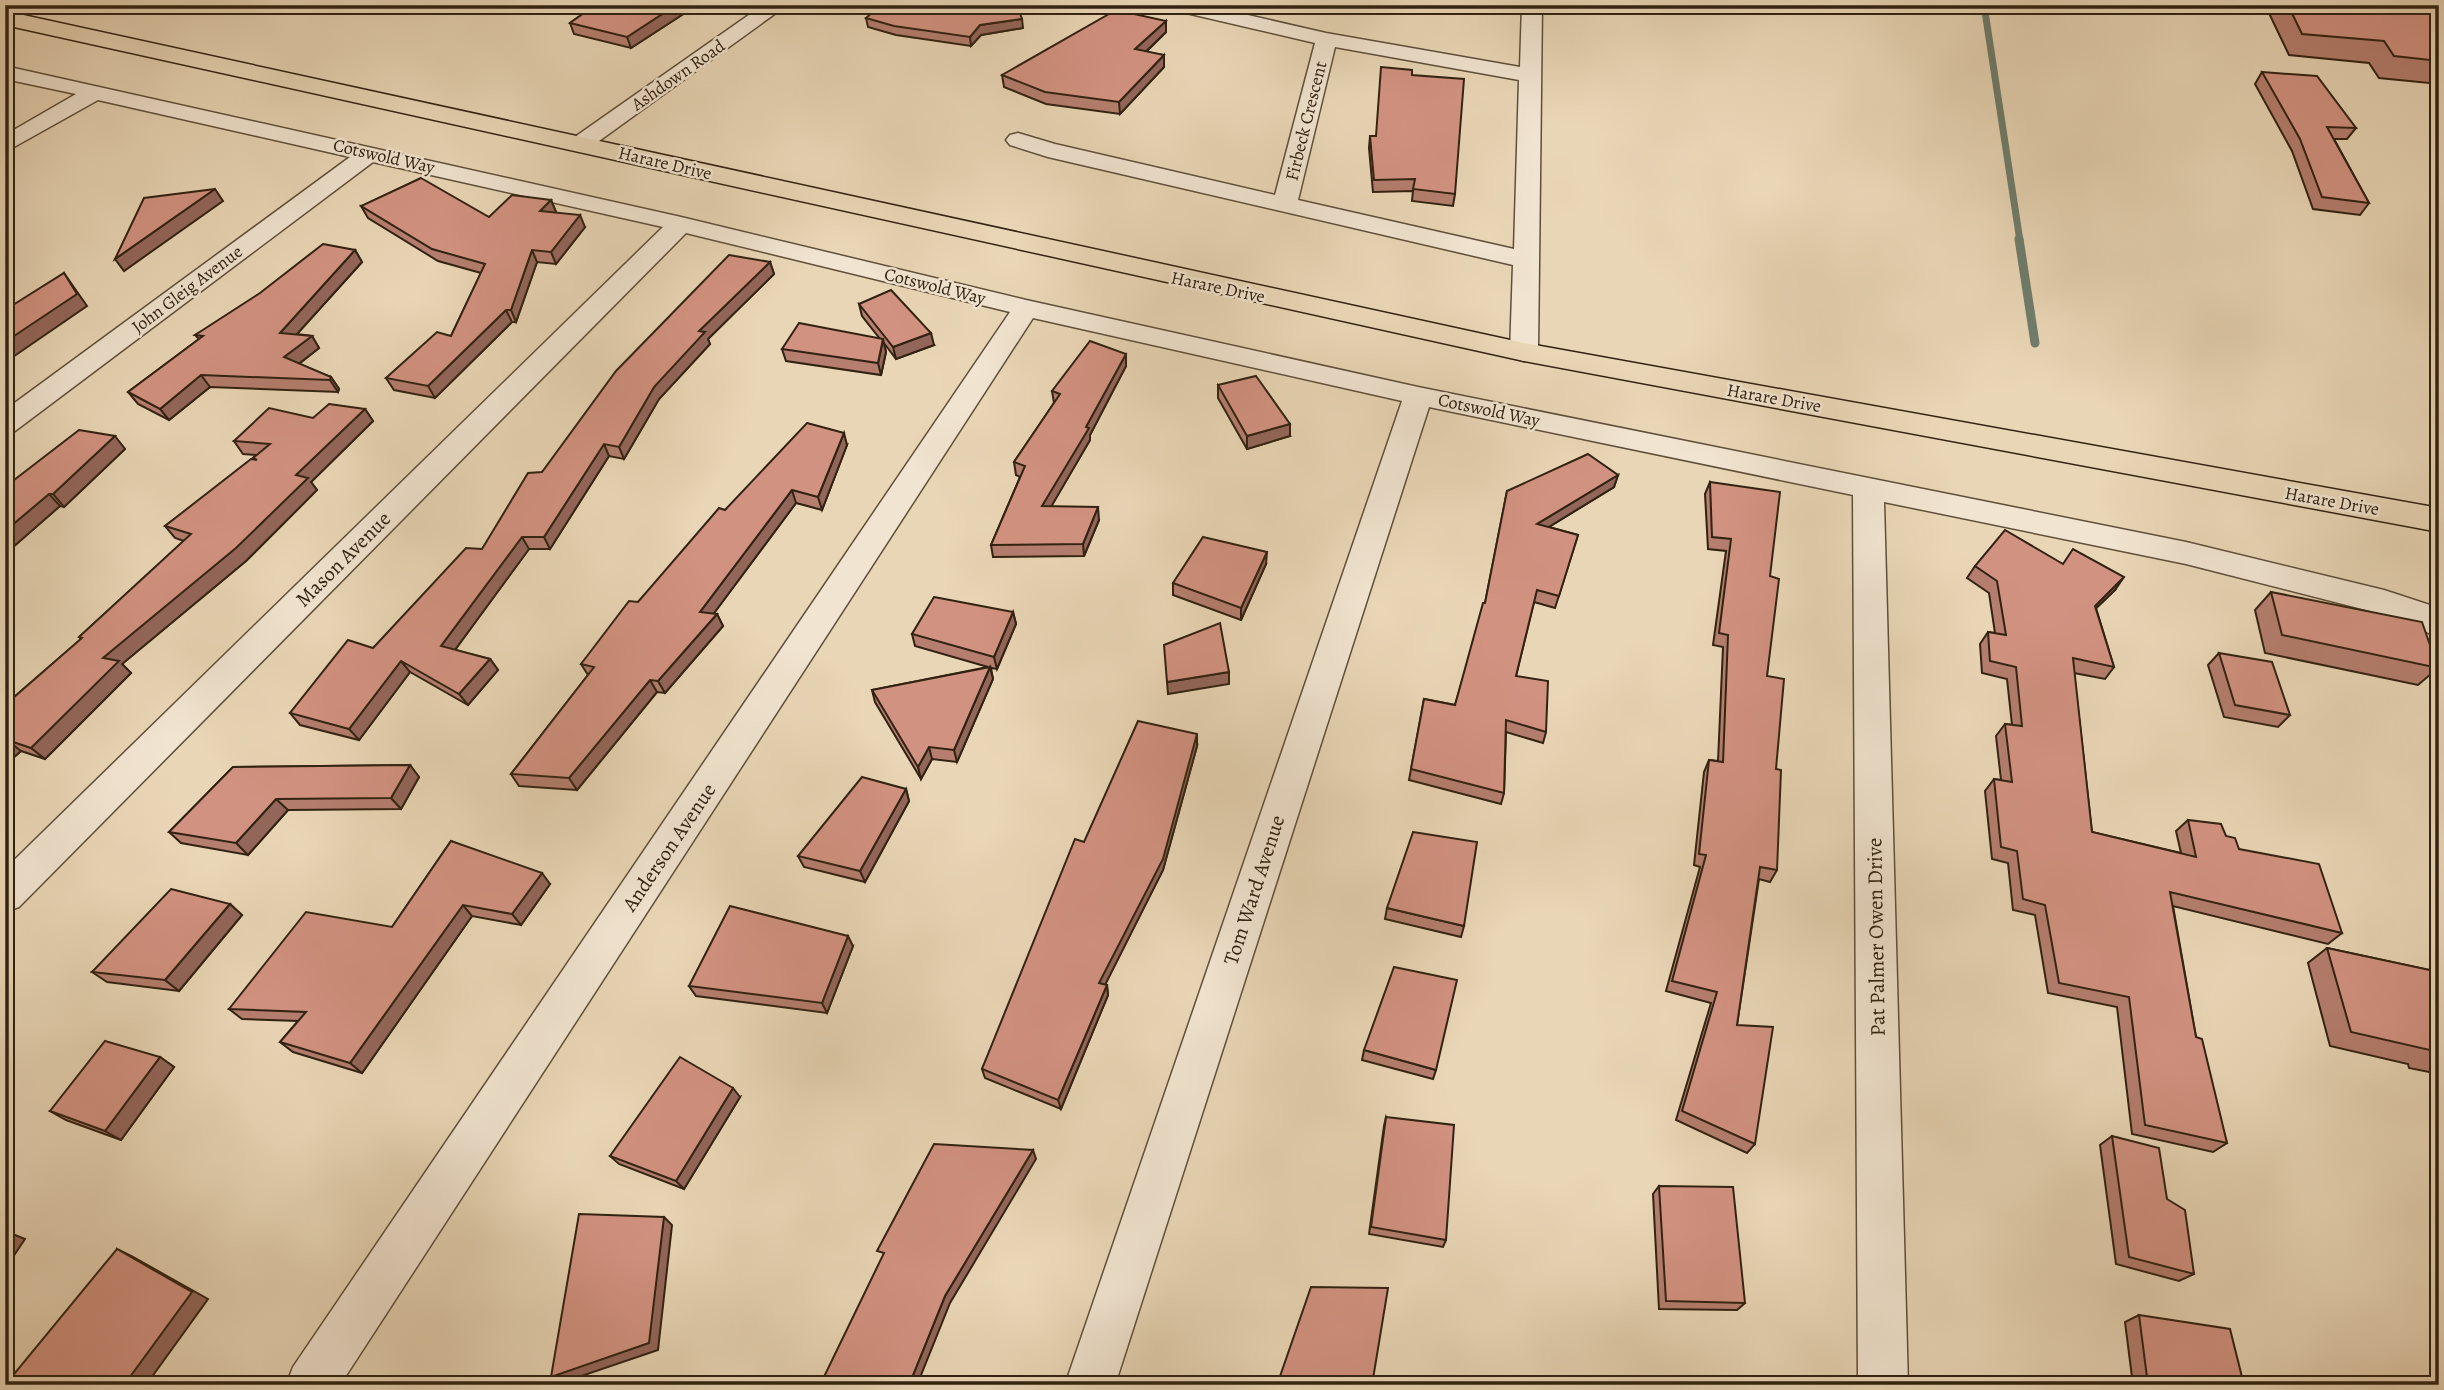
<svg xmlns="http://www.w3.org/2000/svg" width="2444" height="1390" font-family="Alegreya,serif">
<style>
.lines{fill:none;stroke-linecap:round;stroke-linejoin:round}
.stream-far1{stroke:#6f7d6d;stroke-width:7}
.stream{stroke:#6f7d6d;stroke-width:9}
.street-casing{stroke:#5f4f3a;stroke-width:3}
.primary-casing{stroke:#312211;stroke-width:3}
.street{fill:#f1e4d0;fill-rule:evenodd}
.primary{fill:#e9d6b6;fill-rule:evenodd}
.wall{fill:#b57e6f;stroke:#312211;stroke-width:2}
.shaded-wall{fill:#93665a;stroke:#312211;stroke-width:2}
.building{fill:#d29281;stroke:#312211;stroke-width:2}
.labels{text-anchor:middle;stroke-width:5;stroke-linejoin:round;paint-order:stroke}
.far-street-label{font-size:18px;fill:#312211;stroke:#f1e4d0}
.street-label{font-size:21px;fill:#312211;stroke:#f1e4d0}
</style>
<rect width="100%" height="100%" fill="#e9d6b6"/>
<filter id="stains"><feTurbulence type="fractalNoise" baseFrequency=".00286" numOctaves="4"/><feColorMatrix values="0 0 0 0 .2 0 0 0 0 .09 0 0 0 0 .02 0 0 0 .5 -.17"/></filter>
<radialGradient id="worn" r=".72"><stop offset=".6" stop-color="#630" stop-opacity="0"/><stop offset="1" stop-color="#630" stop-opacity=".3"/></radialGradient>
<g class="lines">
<path class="stream-far1" d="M1984 5 2020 241"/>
<path class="stream" d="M2019 239 2035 343"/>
<g class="street-casing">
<g id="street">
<path d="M763 5H787L588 149H572L568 144 572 139Z"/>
<path d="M1166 5H1204L1326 33 1520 67 1522 5H1542L1538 352 1534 358 1524 361 1514 358 1510 352 1513 265 1048 157 1010 145 1006 140 1010 135 1018 133 1055 144 1275 195 1315 43 1169 9ZM1335 47 1519 80 1514 249 1298 200Z"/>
<path d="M5 66 681 217 1026 300 1418 387 2186 542 2384 590 2439 608V637L2378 613 2186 564 1884 502 1908 1385H1858L1853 495 1429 407 1115 1385H1065L1402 401 1033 318 340 1385H286L293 1367 1010 312 686 233 19 907 5 912V869L663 227 373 162 15 431 5 433V410L350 157 98 100 5 152V135L76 94 5 79Z"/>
</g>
</g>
<g class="primary-casing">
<path id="primary" d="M5 11 1524 343 2439 508V532L1524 361 5 25Z"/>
</g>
<use href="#street" class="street"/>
<use href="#primary" class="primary"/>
</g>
<g class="wall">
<path d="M574 5H706L698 11 691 9 631 48 574 34 570 23 590 9Z"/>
<path d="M2267 5H2439V84L2379 78 2369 63 2289 55 2266 7Z"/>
<path d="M866 18 1023 28 981 35 971 46 896 35 868 27Z"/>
<path d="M1166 21V32L1146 52 1164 55V67L1120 114 1046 104 1004 87 1002 75Z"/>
<path d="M2262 72 2356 128 2347 139H2334L2369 203 2360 215 2313 209 2292 151 2255 84Z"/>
<path d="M1412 75 1455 194 1453 206 1412 201 1413 191 1373 192 1369 148 1370 136H1376Z"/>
<path d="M551 200 556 212V213L585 227 556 264 537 262 516 322H512L435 398 394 390 386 378 451 336 481 273 438 261 368 218 361 206 489 217Z"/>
<path d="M355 250 362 262 297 334 312 336 319 348 299 364 331 377 339 389 338 392 210 387 169 420 138 404 128 392 199 339 195 335Z"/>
<path d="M770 262 774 274 708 339 710 344 659 399 624 459 609 456 550 549H529L455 650 490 659 498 670 468 705 410 672 359 740 300 725 290 713 373 648 482 549 542 472Z"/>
<path d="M859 304 934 345 896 359 884 343 886 352 881 375 786 361 782 349 880 339 862 316Z"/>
<path d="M1126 354V366L1090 435V440L1051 506 1099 520 1084 556 993 557 991 545 1020 477 1016 475 1014 462 1054 403 1052 391Z"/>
<path d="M1218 385 1290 436 1247 449 1218 398Z"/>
<path d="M365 409 373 421 311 482 317 490 246 561 122 664 131 673 45 759 21 751 5 765V705L81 639 79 637 184 541 175 538 165 526 254 460 253 458 256 455 243 454 234 441 313 418Z"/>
<path d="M847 445 822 510 796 503 713 614H717L723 626 665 693 657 692 577 790 519 786 511 774 588 675 581 664 638 602 725 510Z"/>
<path d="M125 449 64 507 60 506 5 554V487Z"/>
<path d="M1618 475 1614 487 1549 527 1578 535 1555 608 1534 602 1516 676 1546 732 1543 743 1506 732 1504 793 1501 804 1409 780 1424 699 1455 705 1485 603 1507 491Z"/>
<path d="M1710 482 1770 576 1767 676 1776 769 1777 870 1770 882 1759 879 1737 1025 1755 1144 1747 1153 1676 1120 1711 1003 1666 991 1700 867 1694 865 1704 772 1709 760 1718 761 1723 647 1713 645 1726 551 1708 549 1705 494Z"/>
<path d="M1266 564 1241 620 1173 595V583Z"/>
<path d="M1975 566 2115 590 2096 608 2114 667 2105 679 2074 673 2092 832 2181 853 2176 831 2188 820 2226 836 2239 849 2342 933 2328 944 2173 906 2196 1037 2227 1143 2213 1152 2132 1134 2117 1007 2048 993 2035 915 2013 910 2008 863 1992 859 1985 791 1994 779 2001 780 1996 736 2005 724 2012 725 2007 679 1982 673 1980 644 1988 632 1995 633 1989 593 1967 578Z"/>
<path d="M2271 592 2438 668 2418 685 2265 653 2255 610Z"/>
<path d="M1013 612 1016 624 997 669 991 668 993 679 957 762 932 759 921 779 875 702 872 690 988 667 915 646 912 634Z"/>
<path d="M2219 653 2290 715 2278 727 2224 717 2208 665Z"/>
<path d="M1197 746 1163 870 1105 984 1107 985 1108 995 1061 1109 985 1078 982 1069 1084 842Z"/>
<path d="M410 765 419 777 401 809 288 810 248 855 181 843 169 832 233 767Z"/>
<path d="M906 789 909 801 865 882 804 867 798 856Z"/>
<path d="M451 841 550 884 521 925 472 916 362 1073 293 1052 280 1042 298 1021 242 1019 229 1009 392 927Z"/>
<path d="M230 904 242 915 179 991 107 982 92 972Z"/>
<path d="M1387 908 1464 926 1461 937 1385 919Z"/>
<path d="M853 946 827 1013 696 996 689 986Z"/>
<path d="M2327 948 2439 972V1074L2409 1068 2408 1064 2330 1046 2308 963Z"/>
<path d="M1364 1050 1436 1070 1433 1079 1362 1060Z"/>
<path d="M160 1057 174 1067 121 1140 66 1120 50 1111Z"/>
<path d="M740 1097 684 1189 619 1164 610 1156Z"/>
<path d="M1386 1117 1446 1240 1443 1247 1369 1234 1384 1126Z"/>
<path d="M2112 1136 2167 1199 2194 1274 2179 1281 2116 1264 2100 1145Z"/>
<path d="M1659 1186 1745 1303 1737 1310 1659 1309 1653 1194Z"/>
<path d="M2139 1315 2244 1385H2133L2125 1322Z"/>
<path d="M1667 1379 1700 1385H1660Z"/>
</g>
<g class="shaded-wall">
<path d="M676 5H690L691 9 631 48 627 37Z"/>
<path d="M697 5H706L698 11Z"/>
<path d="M1022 19 1023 28 981 35 971 46 970 37 980 25Z"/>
<path d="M1166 21V32L1136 61 1135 49Z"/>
<path d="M1164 55V67L1120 114 1119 102Z"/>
<path d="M215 189 223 201 124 271 115 259Z"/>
<path d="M551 200 556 212 545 223 540 211Z"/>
<path d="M580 215 585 227 556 264 551 252Z"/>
<path d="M355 250 362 262 288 344 280 333Z"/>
<path d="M532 250 537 262 516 322 511 310Z"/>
<path d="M770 262 774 274 708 339 710 344 659 399 624 459 619 447 654 387 699 331Z"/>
<path d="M64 273 87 306 10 359 5 353V342Z"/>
<path d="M506 310 512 322 435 398 428 386Z"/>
<path d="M931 333 934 345 896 359 893 347Z"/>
<path d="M312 336 319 348 292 369 284 357Z"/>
<path d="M883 339 886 352 881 375 878 363Z"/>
<path d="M1126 354V366L1090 435V440L1044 519 1042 506Z"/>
<path d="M201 375 210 387 169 420 160 409Z"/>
<path d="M331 377 339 389 338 392 330 380Z"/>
<path d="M365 409 373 421 311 482 317 490 246 561 122 664 131 673 45 759 31 748 103 658Z"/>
<path d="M1290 424V436L1247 449V436Z"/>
<path d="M844 433 847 445 822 510 818 497Z"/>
<path d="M115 436 125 449 64 507 53 494Z"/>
<path d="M604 444 609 456 550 549 544 537Z"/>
<path d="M1618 475 1614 487 1534 536 1537 524Z"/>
<path d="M792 490 796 503 706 624 700 612Z"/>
<path d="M49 494 60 506 5 554V531Z"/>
<path d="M1098 507 1099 520 1084 556 1083 544Z"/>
<path d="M522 537 529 549 449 658 441 646Z"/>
<path d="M1267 552 1266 564 1241 620V608Z"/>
<path d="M2124 577 2115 590 2086 618 2095 606Z"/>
<path d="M1013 612 1016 624 997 669 994 657Z"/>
<path d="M717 614 723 626 665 693 658 681Z"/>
<path d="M490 659 498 670 468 705 459 694Z"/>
<path d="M401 661 410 672 359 740 349 729Z"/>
<path d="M990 667 993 679 957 762 954 750Z"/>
<path d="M1229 672V684L1168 694 1167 682Z"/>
<path d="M650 680 657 692 577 790 569 778Z"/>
<path d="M1197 734V746L1163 870 1101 993 1099 983Z"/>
<path d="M7 740 21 751 5 765V742Z"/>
<path d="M929 747 932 759 921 779 918 767Z"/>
<path d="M410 765 419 777 401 809 391 798Z"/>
<path d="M906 789 909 801 865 882 860 871Z"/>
<path d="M276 799 288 810 248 855 236 843Z"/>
<path d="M542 873 550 884 521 925 512 914Z"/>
<path d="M230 904 242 915 179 991 165 980Z"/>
<path d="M463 905 472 916 362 1073 350 1063Z"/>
<path d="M848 936 853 946 827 1013 822 1003Z"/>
<path d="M1107 985 1108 995 1061 1109 1058 1100Z"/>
<path d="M160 1057 174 1067 121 1140 105 1131Z"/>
<path d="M733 1088 740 1097 684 1189 676 1181Z"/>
<path d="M1033 1150 1036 1159 950 1303 917 1385H909L945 1296Z"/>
<path d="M664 1217 672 1225 658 1350 561 1383 551 1377Z"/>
<path d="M5 1231 25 1239 5 1269Z"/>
<path d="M117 1249 133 1257 208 1299 146 1385H124Z"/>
</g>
<g class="building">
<path d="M595 5H676L627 37 570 23Z"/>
<path d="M881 5H1017L1022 19 980 25 970 37 894 26 866 18Z"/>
<path d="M2288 5H2439V61L2394 56 2384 41 2302 34Z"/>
<path d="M1116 10 1166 21 1135 49 1164 55 1119 102 1045 92 1002 75Z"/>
<path d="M1381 67 1412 70V75L1464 79 1455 194 1413 189 1415 179 1374 180 1370 136H1376Z"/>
<path d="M2262 72 2317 76 2356 128 2327 127 2369 203 2322 197 2300 139Z"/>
<path d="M421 178 489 217 512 195 551 200 540 211 580 215 551 252 532 250 511 310H506L428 386 386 378 437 332 451 336 485 264 432 249 361 206Z"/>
<path d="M215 189 115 259 144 198Z"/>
<path d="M323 244 355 250 280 333 312 336 284 357 331 377 330 380 201 375 160 409 128 392 203 336 195 335 260 293Z"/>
<path d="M729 255 770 262 699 331 705 332 654 387 619 447 604 444 544 537H522L441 646 490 659 459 694 401 661 349 729 290 713 348 640 373 648 466 548 482 549 528 473 542 472 616 371Z"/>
<path d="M64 273 77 294 5 342V310Z"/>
<path d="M891 290 931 333 893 347 859 304Z"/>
<path d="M799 323 883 339 878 363 782 349Z"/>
<path d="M1090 341 1126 354 1086 427 1089 428 1042 506 1098 507 1083 544 991 545 1025 466 1014 462 1060 394 1052 391Z"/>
<path d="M1256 376 1290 424 1247 436 1218 385Z"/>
<path d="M329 404 365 409 296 475 308 478 236 548 103 658 119 661 31 748 7 740 5 742V705L82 638 79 637 191 534 165 526 251 459 257 460 253 458 270 444 234 441 269 408 313 418Z"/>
<path d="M807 423 844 433 818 497 792 490 700 612 717 614 658 681 650 680 569 778 511 774 594 667 581 664 629 601 638 602 719 508 725 510Z"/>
<path d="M79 430 115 436 53 494H49L5 531V487Z"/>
<path d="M1588 454 1618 475 1537 524 1578 535 1559 596 1537 590 1516 676 1548 681 1546 732 1506 720 1504 793 1411 769 1424 699 1455 705 1483 603H1485L1507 491Z"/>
<path d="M1710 482 1780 492 1770 576 1779 579 1767 676 1784 679 1776 769 1781 770 1777 870 1760 867 1737 1025 1773 1027 1755 1144 1682 1111 1717 992 1672 981 1706 855 1699 854 1709 760 1723 762 1728 635 1719 633 1731 539 1712 537Z"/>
<path d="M2005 530 2063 564 2073 549 2124 577 2095 606 2114 667 2073 658 2092 832 2196 857 2188 820 2221 824 2226 836 2235 838 2239 849 2319 864 2342 933 2170 892 2196 1037 2202 1039 2227 1143 2145 1125 2129 997 2059 983 2045 905 2023 899 2017 851 2001 847 1994 779 2012 782 2005 724 2022 726 2016 667 1990 661 1988 632 2006 635 1997 581 1975 566Z"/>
<path d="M1203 537 1267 552 1241 608 1173 583Z"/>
<path d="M2271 592 2422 622 2438 668 2282 635Z"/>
<path d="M934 597 1013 612 994 657 912 634Z"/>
<path d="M1220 623 1229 672 1167 682 1164 645Z"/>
<path d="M2219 653 2272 662 2290 715 2235 705Z"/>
<path d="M990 667 954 750 929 747 918 767 872 690Z"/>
<path d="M1138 721 1197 734 1163 859 1099 983 1107 985 1058 1100 982 1069 1075 839 1084 842Z"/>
<path d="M410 765 391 798 276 799 236 843 169 832 233 767Z"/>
<path d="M862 777 906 789 860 871 798 856Z"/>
<path d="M1413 832 1477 842 1464 926 1387 908Z"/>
<path d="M451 841 542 873 512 914 463 905 350 1063 280 1042 306 1012 229 1009 306 912 392 927Z"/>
<path d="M171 889 230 904 165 980 92 972Z"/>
<path d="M730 906 848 936 822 1003 689 986Z"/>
<path d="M2327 948 2439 972V1056L2431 1055 2430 1050 2351 1032Z"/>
<path d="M1394 967 1457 980 1436 1070 1364 1050Z"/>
<path d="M105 1041 160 1057 105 1131 50 1111Z"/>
<path d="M680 1057 733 1088 676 1181 610 1156Z"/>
<path d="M1386 1117 1454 1125 1446 1240 1371 1227Z"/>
<path d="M2112 1136 2159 1148 2167 1199 2185 1210 2194 1274 2129 1257Z"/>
<path d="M934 1144 1033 1150 945 1296 909 1385H820L884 1253 877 1251Z"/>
<path d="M1659 1186 1733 1187 1745 1303 1666 1301Z"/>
<path d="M579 1214 664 1217 649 1343 551 1377Z"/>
<path d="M117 1249 192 1292 124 1385H5Z"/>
<path d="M1311 1287 1388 1288 1372 1385H1277Z"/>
<path d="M2139 1315 2230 1329 2244 1385H2148Z"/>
<path d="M1667 1379 1700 1385H1667Z"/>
</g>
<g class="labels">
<g class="far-street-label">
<text transform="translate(678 75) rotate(-35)" y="6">Ashdown Road</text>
<text transform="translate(1306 121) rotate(-76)" y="6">Firbeck Crescent</text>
<text transform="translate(384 156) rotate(13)" y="6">Cotswold Way</text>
<text transform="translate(665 163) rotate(13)" y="6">Harare Drive</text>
<text transform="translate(935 286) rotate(14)" y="6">Cotswold Way</text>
<text transform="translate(1218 287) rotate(12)" y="6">Harare Drive</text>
<text transform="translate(187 289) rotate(-37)" y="6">John Gleig Avenue</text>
<text transform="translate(1774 398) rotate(10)" y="6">Harare Drive</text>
<text transform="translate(1489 410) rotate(12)" y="6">Cotswold Way</text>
<text transform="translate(2332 501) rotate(10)" y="6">Harare Drive</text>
</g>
<g class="street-label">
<text transform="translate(343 559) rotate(-45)" y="7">Mason Avenue</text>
<text transform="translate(669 847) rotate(-56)" y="7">Anderson Avenue</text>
<text transform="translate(1254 890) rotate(-72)" y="7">Tom Ward Avenue</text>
<text transform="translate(1876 937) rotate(-91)" y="7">Pat Palmer Owen Drive</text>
</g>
</g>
<rect width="2444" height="1390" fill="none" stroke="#e9d6b6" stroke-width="28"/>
<rect x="7" y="7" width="2430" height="1376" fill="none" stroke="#312211" stroke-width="3.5"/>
<rect x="14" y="14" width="2416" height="1362" fill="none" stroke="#312211" stroke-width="2"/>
<rect width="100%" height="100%" filter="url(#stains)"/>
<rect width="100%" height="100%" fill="url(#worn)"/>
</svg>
